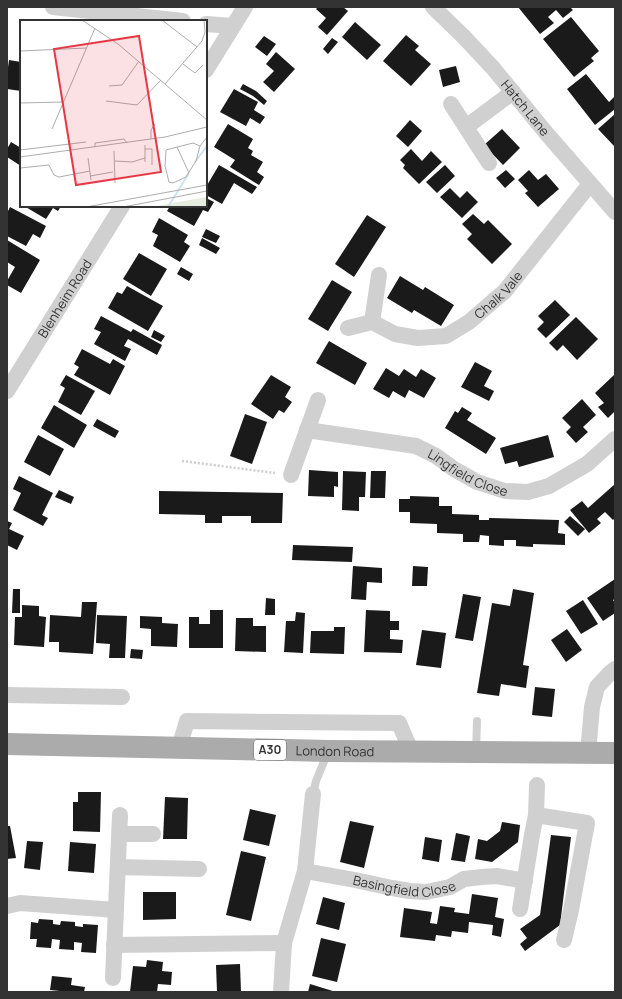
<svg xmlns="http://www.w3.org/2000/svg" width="622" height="999" font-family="Manrope,sans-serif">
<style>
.building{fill:#1a1a1a}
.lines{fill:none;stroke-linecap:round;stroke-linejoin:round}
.path{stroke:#cdcdcd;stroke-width:2.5;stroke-dasharray:2 2;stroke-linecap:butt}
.service{stroke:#d0d0d0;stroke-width:8}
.minor{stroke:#d0d0d0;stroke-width:16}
.primary{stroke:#ababab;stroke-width:22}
.labels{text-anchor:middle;stroke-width:4;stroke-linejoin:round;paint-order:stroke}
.shield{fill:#fff;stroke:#707070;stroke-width:1}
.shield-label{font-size:12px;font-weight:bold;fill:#333}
.street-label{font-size:13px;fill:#333;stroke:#fff}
.inset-river{fill:none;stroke:#cfe2ee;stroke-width:2}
.inset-road{fill:none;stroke:#adadad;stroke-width:1}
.view{fill:#e63946;fill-opacity:0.15;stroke:#e63946;stroke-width:2}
.inset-edge{fill:none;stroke:#333;stroke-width:2}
</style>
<rect width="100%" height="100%" fill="#fff"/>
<g class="building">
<path d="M318 7H343L348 11 327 35 318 27 326 18 316 9Z"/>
<path d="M518 7H570L573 10 563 18 556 10 548 17 554 23 540 34Z"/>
<path d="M571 17 599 51 591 58 594 61 574 77 543 39Z"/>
<path d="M355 22 381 45 367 60 342 37Z"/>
<path d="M406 35 419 46 415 50 431 64 411 86 383 61Z"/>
<path d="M264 36 276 44 267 56 255 47Z"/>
<path d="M332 38 338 42 328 54 323 49Z"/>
<path d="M276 52 295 69 274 92 263 82 274 71 266 64Z"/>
<path d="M9 60 21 62V91L7 89V75Z"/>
<path d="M456 66 460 82 443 87 439 70Z"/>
<path d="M586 74 609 102 615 96V109L595 125 567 89Z"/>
<path d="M243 84 256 91 267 101 264 105 253 96 240 89Z"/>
<path d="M234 89 258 102 254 110 265 117 260 124 250 118 246 126 220 112Z"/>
<path d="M615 114V145L614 146 598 129Z"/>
<path d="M410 120 422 131 408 147 396 136Z"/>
<path d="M228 124 253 139 248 148 253 151 251 155 263 162 257 172 264 177 259 185 230 167 235 160 214 147Z"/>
<path d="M502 129 520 148 503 165 484 145Z"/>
<path d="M11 142 21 148V166L7 157V149Z"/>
<path d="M411 149 422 161 431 151 442 162 419 184 403 168 405 165 400 160Z"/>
<path d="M219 165 257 187 252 194 234 183 222 204 206 195V187Z"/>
<path d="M445 165 455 176 437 193 426 182Z"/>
<path d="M506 170 515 179 505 188 496 178Z"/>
<path d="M529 170 538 180 546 174 559 189 538 207 525 193 528 191 518 180Z"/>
<path d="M450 188 460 198 467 191 478 202 462 218 440 197Z"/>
<path d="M206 198 214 202 208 212 203 210 194 226 167 211 170 206H206Z"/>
<path d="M24 206H61L58 211 53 208 46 219Z"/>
<path d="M10 207 46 226 40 238 33 234 26 246 7 236V213Z"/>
<path d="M473 214 484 224 488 220 512 244 492 264 467 239 472 234 462 224Z"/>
<path d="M367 215 386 227 354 277 335 264Z"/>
<path d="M159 218 188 235 184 242 190 246 180 262 153 246 158 235 152 232Z"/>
<path d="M206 229 220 236 216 243 202 237Z"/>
<path d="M202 238 220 248 216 254 199 245Z"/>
<path d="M7 240 40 260 21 293 7 285V281L15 267 7 262Z"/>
<path d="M139 253 167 269 151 296 123 279Z"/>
<path d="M181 267 193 274 189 281 177 274Z"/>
<path d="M400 276 423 290 425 287 454 305 441 326 414 310 412 313 387 298Z"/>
<path d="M332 280 352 292 328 331 308 319Z"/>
<path d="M127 286 163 306 148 331 108 308 117 292 122 294Z"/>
<path d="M555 300 570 315 546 338 537 329 544 322 538 316Z"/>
<path d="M101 316 131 332 133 329 162 345 157 355 128 339 124 346 131 349 125 361 94 344 101 332 94 329Z"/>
<path d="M576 317 598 339 577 360 563 345 557 351 549 343Z"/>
<path d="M154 330 165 336 161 342 151 337Z"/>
<path d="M329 341 367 363 355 385 316 363Z"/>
<path d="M82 349 110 364 113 359 125 366 110 395 74 375 79 367 74 364Z"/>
<path d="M475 362 492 371 484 386 494 391 489 401 461 387Z"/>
<path d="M386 368 399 376 404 369 416 377 421 369 436 378 424 398 409 390 405 398 393 391 389 398 373 389Z"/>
<path d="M66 375 95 391 81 415 58 402 65 388 60 385Z"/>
<path d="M271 375 291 387 285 397 292 402 284 413 279 410 273 419 251 404Z"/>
<path d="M614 375 615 376V411L608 418 598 407 604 403 595 393Z"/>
<path d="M582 399 596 415 583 427 588 432 576 443 566 432 571 427 562 418Z"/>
<path d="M54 405 87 425 74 448 41 428Z"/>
<path d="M462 407 472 413 467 420 496 438 486 454 445 428 455 411 458 413Z"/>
<path d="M245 414 267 422 252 464 230 456Z"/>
<path d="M97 419 119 431 115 438 93 426Z"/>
<path d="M38 435 64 449 50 476 24 462Z"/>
<path d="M548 435 554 457 519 467 517 461 505 464 500 448Z"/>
<path d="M309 470 338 472V487L334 486V497L308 496Z"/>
<path d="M343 471 366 472 365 497H359V511L342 510Z"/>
<path d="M371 471H386L385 498H370Z"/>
<path d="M19 476 53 493 42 515 48 518 43 526 13 510 21 493 13 489Z"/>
<path d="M615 484V518L613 520 605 512 597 519 601 523 589 533 570 510 582 501 588 508Z"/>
<path d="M59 490 74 497 71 504 55 497Z"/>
<path d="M159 491 283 493 282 523H251V516H222V523H205V515L159 514Z"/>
<path d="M410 496 439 497V506H452V514L479 515V520H489V518L559 520 558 533 565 534V545L533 544V547L516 546V540H504V546L489 545V536L480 535 479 542H463V534L437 533V524L410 523V512H399V499H410Z"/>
<path d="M570 516 585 529 578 536 564 522Z"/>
<path d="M7 521 12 523 9 529 24 536 17 550 7 545Z"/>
<path d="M293 545 353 547 352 562 292 560Z"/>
<path d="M353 566 382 568V583L367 582 366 600 351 599Z"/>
<path d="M413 566 428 567 427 586H412Z"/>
<path d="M615 579V599L613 600 615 603V613L603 621 587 598Z"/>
<path d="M13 589H20V613H12Z"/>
<path d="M513 589 534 593 523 665 529 666 526 688 501 684 499 696 477 693 492 603 510 606Z"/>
<path d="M463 594 481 597 473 641 455 638Z"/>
<path d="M266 598 275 599V615H265Z"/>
<path d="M583 600 598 624 581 634 566 611Z"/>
<path d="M82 602H97L93 654 59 652V642H49L50 615 81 617Z"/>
<path d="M22 605 39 606V616L46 617 44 647 14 645 15 617H22Z"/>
<path d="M210 610H223V648H189V617H199V624H210Z"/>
<path d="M366 610 390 611V621H399V630H390V639L403 640 402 653 364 652Z"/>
<path d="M296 612 305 613 303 653 284 652 286 621H295Z"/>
<path d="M97 615 127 616 125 658H109L110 644 96 643Z"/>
<path d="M140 616 162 617V623L178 624 177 647 151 646V629L140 628Z"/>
<path d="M236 618H253V626H266V652L235 651Z"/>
<path d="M334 627H345L344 654 310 653 311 631H334Z"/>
<path d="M567 629 582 650 566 662 551 640Z"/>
<path d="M422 630 446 633 441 668 416 665Z"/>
<path d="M131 649 143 650 142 659 130 658Z"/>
<path d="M535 687 555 689 552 717 532 715Z"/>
<path d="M78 792H101L100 832 73 831V802H78Z"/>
<path d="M165 797 188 798 187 839H163Z"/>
<path d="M250 809 276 815 269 846 243 840Z"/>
<path d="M350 821 374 826 364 868 340 862Z"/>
<path d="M502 822 520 825 518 842 492 862 475 859 478 839 487 841 500 831Z"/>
<path d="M7 826H10L16 858 7 859Z"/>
<path d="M456 833 470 836 465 862 451 860Z"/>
<path d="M551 835 571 837 560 925 525 951 520 944 527 938 520 929 540 915Z"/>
<path d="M425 837 442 840 439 862 422 859Z"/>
<path d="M27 841 43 842 40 870 24 868Z"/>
<path d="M70 842 96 844 94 873 68 871Z"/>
<path d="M241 851 266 857 251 921 226 915Z"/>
<path d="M143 892H176V919L143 920Z"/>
<path d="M472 894 498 898 495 917 504 919 501 937 492 935 493 925 469 922 468 933 452 931 451 937 436 935 435 941 400 937 404 908 432 912 430 923 437 924 440 906 455 908 454 912 469 914Z"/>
<path d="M323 897 345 903 339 930 316 924Z"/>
<path d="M39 919 53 920V924L60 925 61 921 75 922V926L83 927V924L98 925 96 953 81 952 82 943 74 942V950L59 949 60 940 52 939 51 948 36 947 37 939H30L31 922 38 923Z"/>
<path d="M321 938 346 944 337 982 312 976Z"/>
<path d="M147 960 163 962 162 971 172 972 171 985 158 984 157 992H130L133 966 146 967Z"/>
<path d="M240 964 241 992H217L216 965Z"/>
<path d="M52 976 72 978 71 985 85 987 84 992H60V991L50 990Z"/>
<path d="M310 984 336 992H308Z"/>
</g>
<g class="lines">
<path class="path" d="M182 461 275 473"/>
<g class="service">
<path d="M476 752 477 721"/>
<path d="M313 794 316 781 328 752"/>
</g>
<g class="minor">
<path d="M53 7 183 21"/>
<path id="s1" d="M433 7 463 36 493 68 547 134 615 212"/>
<path d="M206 24 233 26"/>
<path d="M206 70 245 7"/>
<path d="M451 104 489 163"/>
<path d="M466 127 513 92"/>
<path d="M372 322 379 275"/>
<path id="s2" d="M348 328 372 322 395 334 418 338 446 336 469 322 505 291 590 184"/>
<path id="s3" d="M7 391 122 206"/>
<path id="s4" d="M307 430 416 446 436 456 454 469 477 482 505 491 528 492 549 486 587 464 615 439"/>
<path d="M291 475 318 400"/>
<path d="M7 695 122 697"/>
<path d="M179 748 187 721 399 723 411 751"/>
<path d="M588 753 592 707 597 687 609 674 615 669"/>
<path d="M536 815 587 823 571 910 564 940"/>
<path d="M120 834H153"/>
<path d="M118 867 199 869"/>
<path id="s5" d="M305 871 355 880 392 888 410 891 426 892 450 887 464 879 482 877 497 876 525 881"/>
<path d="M7 906 20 903 116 910"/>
<path d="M520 909 532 835 536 815 537 785"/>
<path d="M114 945 284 943"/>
<path d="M113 978 120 815"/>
<path d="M281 992 284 943 305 871 313 794"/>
</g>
<path class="primary" id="s6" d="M7 744 329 751 615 753"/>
</g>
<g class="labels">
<rect class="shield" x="254" y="740" width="32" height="20" rx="3"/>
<g class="shield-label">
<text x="270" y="754">A30</text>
</g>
<g class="street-label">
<text dy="5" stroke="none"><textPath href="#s1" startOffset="137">Hatch Lane</textPath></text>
<text dy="5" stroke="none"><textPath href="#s2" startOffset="169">Chalk Vale</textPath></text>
<text dy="5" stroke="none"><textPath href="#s3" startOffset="109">Blenheim Road</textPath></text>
<text dy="5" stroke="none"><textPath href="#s4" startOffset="169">Lingfield Close</textPath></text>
<text dy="5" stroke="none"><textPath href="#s6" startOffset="328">London Road</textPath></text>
<text dy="5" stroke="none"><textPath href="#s5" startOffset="101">Basingfield Close</textPath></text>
</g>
</g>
<g transform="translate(20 20)">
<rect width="187" height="187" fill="#fff"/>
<path d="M187 177V187H130Z" fill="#e6ecdf"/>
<path class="inset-river" d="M175 142 187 126M148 187 169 153"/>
<path class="inset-road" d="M62 0 98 24 187 100M142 0 177 27M0 31 67 28M163 44 175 53 183 45M145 64 182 21 185 12 184 0M89 66 102 65 119 41M86 81 117 85 141 60M0 83 44 82M32 109 75 8M131 119V110L135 104M125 125V142M180 126 173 123 146 130 145 146 149 162 153 163 166 157 176 141 180 126 187 117M75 127V123L104 119 107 123M157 127 169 153M125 129H132V145M0 130 66 122M94 131 95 163M0 137 145 117 187 107M68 138 71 160M95 141 112 142 125 138M0 148 29 145 34 155 39 157 70 151M70 156 93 152M66 187 187 165M103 187 187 171"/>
<path class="view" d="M119 16 141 152 56 165 34 29Z"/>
<rect width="187" height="187" class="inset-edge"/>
</g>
<rect width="622" height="999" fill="none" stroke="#333333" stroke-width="16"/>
</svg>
